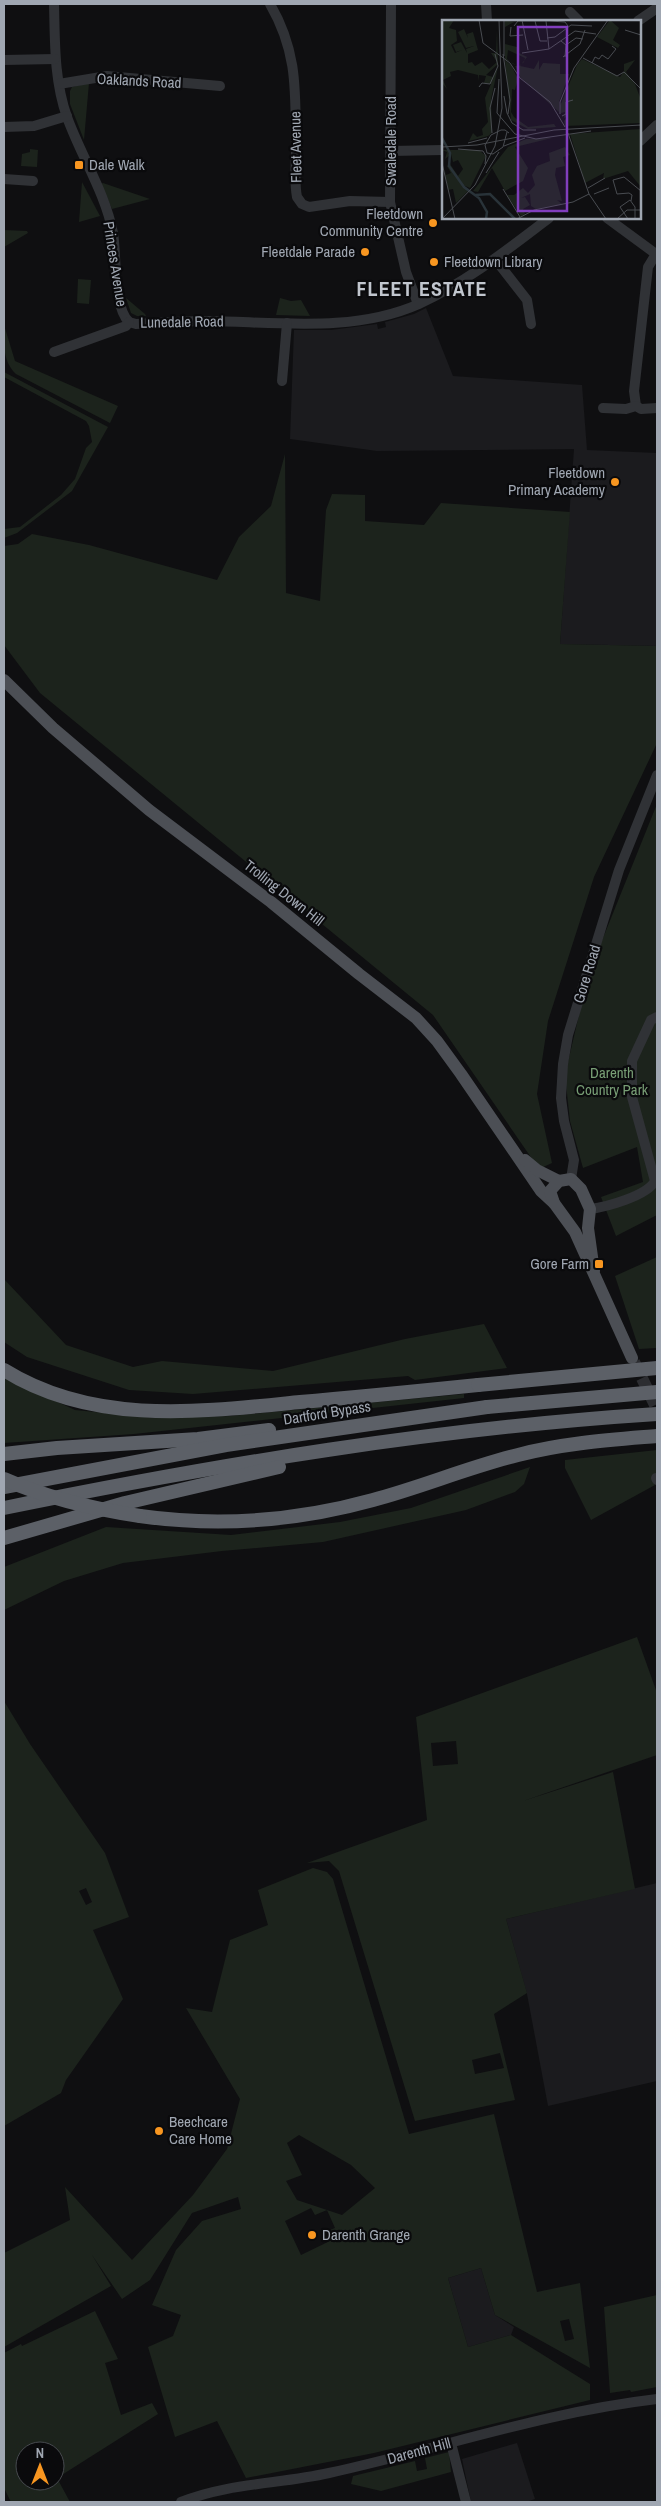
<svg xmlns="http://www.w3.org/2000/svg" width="661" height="2506" font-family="'Archivo Narrow',sans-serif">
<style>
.built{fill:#1b1b1e}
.green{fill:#1c231c;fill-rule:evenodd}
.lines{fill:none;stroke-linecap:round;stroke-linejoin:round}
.major-tunnel{stroke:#2c2d31;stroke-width:12;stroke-dasharray:12 6;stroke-linecap:butt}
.minor{stroke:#303236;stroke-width:10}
.major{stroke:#4c4f55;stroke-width:12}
.highway{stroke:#5c6067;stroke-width:14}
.highway-bridge{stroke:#5c6067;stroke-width:14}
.poi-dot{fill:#f89620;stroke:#0a0a0c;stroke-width:2}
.labels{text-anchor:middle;stroke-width:4.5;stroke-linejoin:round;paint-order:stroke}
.street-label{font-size:15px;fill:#a0a7b2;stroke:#0a0a0c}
.poi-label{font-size:15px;fill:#a0a7b2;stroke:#0a0a0c;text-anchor:start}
.park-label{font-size:15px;fill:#789e75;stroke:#0a0a0c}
.district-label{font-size:20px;font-weight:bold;letter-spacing:1px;fill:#c1c6ce;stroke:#0a0a0c}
.inset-river{fill:none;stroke:#293339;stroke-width:2.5}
.inset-road{fill:none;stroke:#494c51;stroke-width:1}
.view{fill:#813ebd;fill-opacity:0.15;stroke:#813ebd;stroke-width:2.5}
.inset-edge{fill:none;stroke:#a0a7b2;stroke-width:2.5}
</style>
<rect width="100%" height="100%" fill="#0f0f11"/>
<g class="built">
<path d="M426 308 453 376 582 385 587 450 657 453V646L560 644 574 449 377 451 290 439 294 330H331L377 324 378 329 386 327 385 322 414 314Z"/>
<path d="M657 1883V2081L548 2106 527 1994 506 1919Z"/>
<path d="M481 2268 495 2315 514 2327 511 2335 468 2347 448 2278Z"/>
<path d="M517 2443 535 2499 526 2502H471L462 2459Z"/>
</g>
<g class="green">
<path d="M89 83 84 140 70 104V91L72 87Z"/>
<path d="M30 149 38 150 37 167 21 166 22 154 30 152Z"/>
<path d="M82 182 100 216 79 222Z"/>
<path d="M103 183 150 199 112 209 101 184Z"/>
<path d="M4 230 27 231 28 233 4 247Z"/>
<path d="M78 279 91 280 89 304 77 303Z"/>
<path d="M126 298 145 314 146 316H137L131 313Z"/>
<path d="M280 298 291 301 301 300 310 316 276 315Z"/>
<path d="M4 325 15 361 118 406 110 423 16 374C2 361 4 342 4 325Z"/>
<path d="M4 372 108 427 72 491 17 533 4 538V529L20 527 61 495 75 479 86 448 92 442 89 426 86 421 4 377Z"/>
<path d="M285 454 286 593 320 601 326 510 332 494 365 495V521L424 525 441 503 570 512 560 644 657 646V743L594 877 548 1021 537 1094 552 1163 539 1169 433 1015 40 693 4 645V546L18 544 32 534 89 545 217 580 239 537 271 506Z"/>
<path d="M657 804V1215L616 1236 601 1197 643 1182 637 1147 583 1168 570 1121 565 1075 582 1002 601 943Z"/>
<path d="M657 1257V1348L639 1349 615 1276Z"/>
<path d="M4 1279 66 1345 133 1367 162 1361 273 1371 405 1339 484 1324 507 1368 415 1380 408 1376 193 1394 129 1390 27 1357 4 1342Z"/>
<path d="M4 1377 75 1410 155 1418 230 1416 464 1394V1398L134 1434 4 1443Z"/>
<path d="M657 1450V1473L651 1477 655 1485 591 1520 565 1468V1460Z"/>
<path d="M530 1467 524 1484 515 1492 466 1510 323 1542 222 1551 123 1563 64 1581 4 1610V1567L106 1527 231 1535 340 1522 411 1508Z"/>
<path d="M637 1637 657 1693V1755L523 1801 613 1772 635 1889 506 1919 527 1993 494 2014 515 2100 415 2121 339 1871 329 1861 307 1863 427 1820 416 1717ZM456 1741 458 1764 433 1766 431 1743ZM500 2053 504 2068 475 2074 472 2060Z"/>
<path d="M4 1701 30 1744 105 1853 129 1917 93 1930 123 1999 66 2080 61 2093 4 2126ZM86 1888 92 1902 86 1905 79 1891Z"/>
<path d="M313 1868 327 1872 333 1879 409 2134 494 2114 537 2292 580 2283 590 2368 495 2315 481 2268 448 2278 468 2347 511 2335 590 2384V2400L374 2453 246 2478 217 2421 175 2437 148 2347 173 2336 181 2315 152 2305 176 2250 202 2221 241 2209 238 2197 192 2213 150 2280 122 2299 92 2255 111 2286 4 2347V2253L70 2220 65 2187 132 2260 193 2195 227 2149 240 2099 186 2008 212 2012 230 1940 268 1925 258 1890ZM299 2135 351 2165 375 2188 342 2215 297 2200 286 2181 302 2175 287 2143ZM311 2208 315 2215 327 2210 335 2228 330 2230 334 2239 301 2255 285 2221ZM569 2319 574 2339 565 2341 560 2321Z"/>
<path d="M657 2295V2387L631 2392 630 2390 610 2393 604 2307Z"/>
<path d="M95 2311 118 2359 105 2363 121 2415 152 2403 158 2414 57 2478 70 2502H11L4 2488V2353L21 2344 23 2348 22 2346ZM25 2451H55V2481H25Z"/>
<path d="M449 2452 451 2472 381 2491 351 2484 353 2476 415 2461 417 2471 427 2469 425 2458Z"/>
</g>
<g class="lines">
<path class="major-tunnel" d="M634 1362 657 1409"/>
<g class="minor">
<path d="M54 4C55 42 54 80 67 117 81 156 105 192 113 233 117 256 113 307 129 322"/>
<path d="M270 4C299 54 295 94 296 150 296 165 294 182 297 197L302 204 309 207 350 201 390 202"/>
<path d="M391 4 390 202 406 272 418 304"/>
<path d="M486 4 487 21"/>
<path d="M570 12 579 21"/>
<path d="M638 21 657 8"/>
<path d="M4 60 55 59"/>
<path d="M59 84 107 76 220 86"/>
<path d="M4 127 34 126 67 116"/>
<path d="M640 141 657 125"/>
<path d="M391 151 443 150"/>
<path d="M4 179 33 181"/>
<path d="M607 218 656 254 648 267 634 391 636 406"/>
<path d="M495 259 527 300 531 324"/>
<path d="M129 322 136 324C160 323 184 321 208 321 277 322 354 333 419 304 467 282 508 249 549 218"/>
<path d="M54 352 126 326 129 322"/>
<path d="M282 381 287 323"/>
<path d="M603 408 626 409 636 406 641 409 657 408"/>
<path d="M571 1179 574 1160 564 1121 561 1098 563 1064 568 1035 619 870 657 775"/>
<path d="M590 1209C606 1207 647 1196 655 1181L632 1097V1061L651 1020 657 1017"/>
<path d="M656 1478 657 1480"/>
<path d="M451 2443 466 2502"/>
<path d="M181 2502C228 2483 280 2484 329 2473 439 2449 545 2412 657 2399"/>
</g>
<g class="major">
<path d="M4 680 53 728 149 810 271 902 359 974 416 1018 437 1041 461 1074 541 1191 554 1203"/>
<path d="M525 1160 537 1170 559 1181"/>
<path d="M594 1271 588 1228 590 1209 581 1189 571 1179 559 1181 550 1191 554 1203 575 1232 632 1358"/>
</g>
<g class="highway">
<path d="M4 1370C94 1426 200 1412 300 1402 360 1397 419 1391 478 1385"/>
<path d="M4 1454 57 1448 198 1439 269 1430"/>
<path d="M4 1487 226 1445 487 1407"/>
<path d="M4 1508C219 1464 438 1428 657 1414"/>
<path d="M140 1516C218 1527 297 1521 373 1500 422 1487 469 1467 518 1455 564 1443 610 1440 657 1436"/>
<path d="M4 1538 125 1503 279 1467"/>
</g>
<g class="highway-bridge">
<path d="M478 1385 657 1368"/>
<path d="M487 1407 657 1392"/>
<path d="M4 1479C47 1498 93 1509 140 1516"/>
</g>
</g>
<g class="poi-dot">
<rect x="74" y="160" width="10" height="10" rx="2.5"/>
<circle cx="433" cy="223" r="5"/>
<circle cx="365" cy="252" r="5"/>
<circle cx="434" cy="262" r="5"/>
<circle cx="615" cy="482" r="5"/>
<rect x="594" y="1259" width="10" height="10" rx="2.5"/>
<circle cx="159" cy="2131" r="5"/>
<circle cx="312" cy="2235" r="5"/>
</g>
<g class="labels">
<g class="street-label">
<text transform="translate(139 81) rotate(3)" y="5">Oaklands Road</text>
<text transform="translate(391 141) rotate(-90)" y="5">Swaledale Road</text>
<text transform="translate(296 147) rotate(-91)" y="5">Fleet Avenue</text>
<text transform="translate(115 264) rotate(81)" y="5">Princes Avenue</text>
<text transform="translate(182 322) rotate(-1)" y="5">Lunedale Road</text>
<text transform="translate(284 893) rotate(38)" y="5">Trolling Down Hill</text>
<text transform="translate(587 974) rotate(-73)" y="5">Gore Road</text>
<text transform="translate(327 1413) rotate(-9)" y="5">Dartford Bypass</text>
<text transform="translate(419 2451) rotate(-15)" y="5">Darenth Hill</text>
</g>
<g class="poi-label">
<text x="89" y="170">Dale Walk</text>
<text x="423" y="219" text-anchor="end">Fleetdown<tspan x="423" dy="17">Community Centre</tspan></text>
<text x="355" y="257" text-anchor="end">Fleetdale Parade</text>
<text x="444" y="267">Fleetdown Library</text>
<text x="605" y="478" text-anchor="end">Fleetdown<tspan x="605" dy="17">Primary Academy</tspan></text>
<text x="589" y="1269" text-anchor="end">Gore Farm</text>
<text x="169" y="2127">Beechcare<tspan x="169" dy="17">Care Home</tspan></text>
<text x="322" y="2240">Darenth Grange</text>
</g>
<g class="park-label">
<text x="612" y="1078">Darenth<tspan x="612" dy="17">Country Park</tspan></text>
</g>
<g class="district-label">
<text x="422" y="296">FLEET ESTATE</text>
</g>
</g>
<g transform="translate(442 20)">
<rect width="199" height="199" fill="#0f0f11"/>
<path d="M0 0H12L7 8 14 10 15 21 9 25 13 33 20 30 14 32 11 25 19 22 25 33 24 29 32 26 24 28 16 12 22 9 26 18 25 14 31 12 36 30 26 34V43L30 42 33 46 40 42 47 49 55 42 49 33H54L55 10 56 44 44 55 51 57 56 47 49 79 50 113 46 116 27 121 31 113 35 117 41 115 40 109 46 102 43 78 49 64 42 63 44 56 37 55 36 61V55L16 50 8 52 9 56 1 60 5 69 0 63ZM63 0 72 2 63 7V24L75 27 77 33 85 37 78 46 92 49 97 40V50L101 43 118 44V54H127L117 82V92L79 58 73 46H76L63 39ZM66 30 83 38 82 42 77 46 71 44 65 39ZM168 0 177 8 171 20 178 25 176 28 155 17ZM140 39 178 57 182 51V44L193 40 184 52 193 64 199 80V103L123 106 122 101 126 96 122 98 123 92 119 93 118 86 135 45ZM63 40 69 45 76 59 73 70 70 69 69 92 72 97 86 107 112 104 114 107 86 109 69 100ZM199 109V167L186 151 161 159 162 153 143 163 128 114ZM110 118 73 127 86 148 81 161 63 171 50 148 36 172 31 171 66 127 84 119ZM123 127 128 135 121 137 123 146 114 148 113 155 120 181 115 180 120 184 94 189 89 186 88 174 79 178 83 177 88 185 81 189 83 194 79 196 65 175H72L81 168 86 173 93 165 90 155 95 146 108 141 107 133ZM0 130H37L44 136 28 168 21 165 26 171 14 183 11 169 6 170 2 147 4 155 9 153 5 146 8 144 16 156 21 149 16 140 11 142 9 134 3 139 5 132Z" fill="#1c231c" fill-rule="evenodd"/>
<path class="inset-river" d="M0 118 8 133 7 146 22 167 37 178 45 192 44 199M33 175 48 174 73 199"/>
<path class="inset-road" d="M37 0 41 23 68 43 78 58 108 82 123 107M62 0V36M80 0 86 30M93 1 98 21H105M104 1 107 29M72 6 76 1H108L123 2 126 6M69 7 68 16 81 15M183 10 199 15M105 18 113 17 129 5 150 6M119 21 124 25 123 37M124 25 134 18 141 19M80 33 107 29 133 11 154 14M61 34 68 80 66 94M121 37 138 24 143 10M141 38 175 56 182 52 199 69M150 43 153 37 157 39 160 35 166 39 174 29 170 26M57 59 55 93 73 114 94 119 149 111M37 67 40 63 48 64 56 46 53 34M62 76 65 93 70 103 81 110H94M118 94V82L132 48 166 0M120 96 124 94V82L131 80M65 112 61 127 51 134 45 133 43 125 49 115 59 110H63L67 113M50 113 48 88 53 68M126 113 147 174 164 199M26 123 45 118M62 126 83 118M0 127 35 125 112 110 199 105M16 129 41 131 44 136 43 144M0 143 13 199M44 153 57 132M146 168 163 158M61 169 78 197M152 174 167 168M189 181 190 175 187 173 175 174 171 160 182 157 199 171M0 199 33 165 53 126 60 88 57 0M75 199 92 190 131 182 147 174M175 199 185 190H199M186 199 178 187 188 180 193 187V199"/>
<path class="view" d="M76 7H125V191H76Z"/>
<rect width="199" height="199" class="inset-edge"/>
</g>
<rect width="661" height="2506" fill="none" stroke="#a0a7b2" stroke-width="10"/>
<g transform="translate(40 2466)"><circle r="24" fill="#0a0a0c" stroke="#46494e"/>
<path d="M0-4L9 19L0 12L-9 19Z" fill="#f89620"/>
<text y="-8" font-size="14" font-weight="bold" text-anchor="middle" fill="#a0a7b2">N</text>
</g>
</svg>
